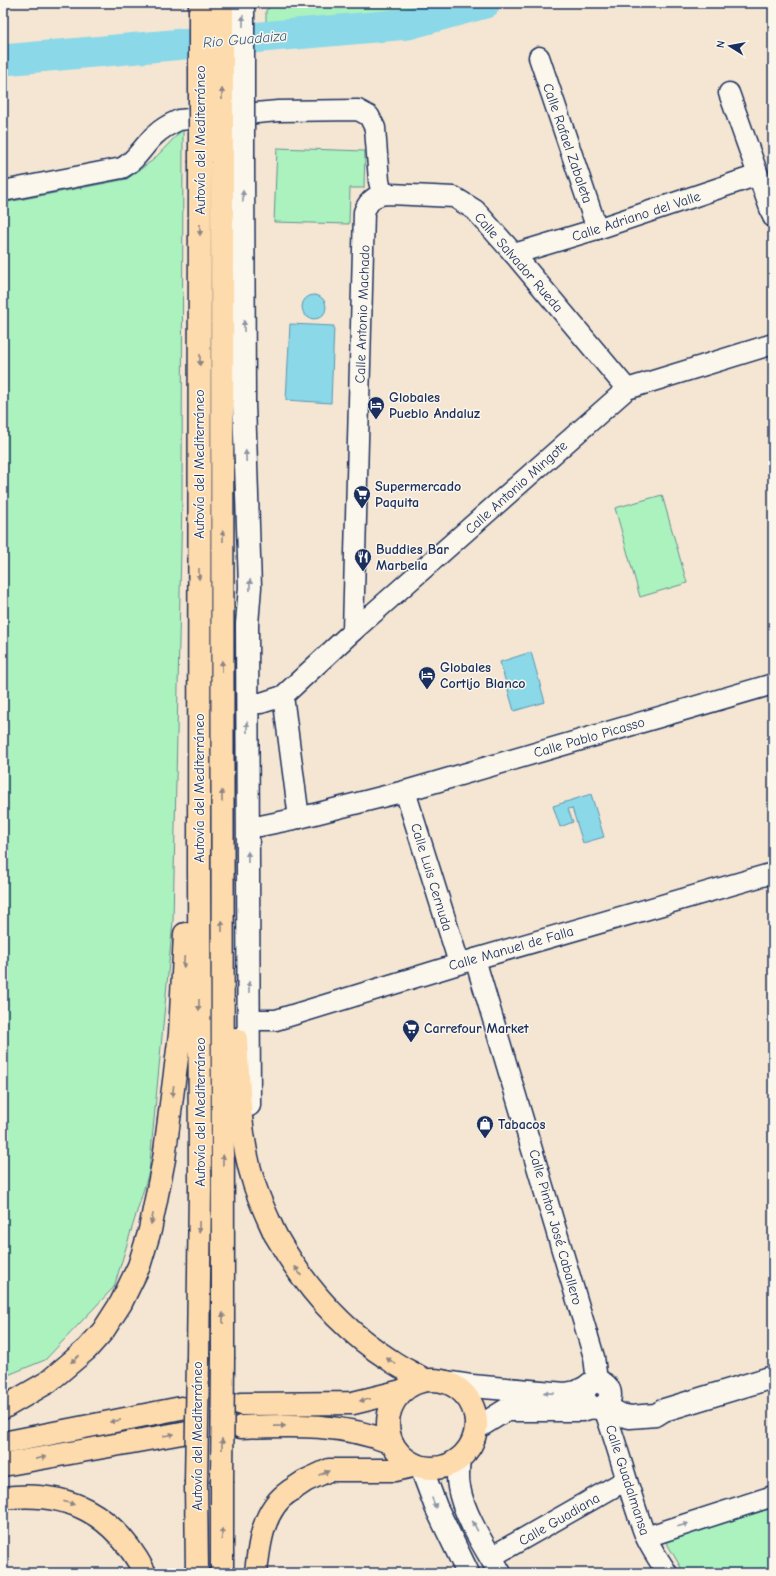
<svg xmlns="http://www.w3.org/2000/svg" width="776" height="1576" font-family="'Comic Neue',sans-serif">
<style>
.green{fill:#abf2be;stroke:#63908e}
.water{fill:#8ad8e8;stroke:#5e94b1}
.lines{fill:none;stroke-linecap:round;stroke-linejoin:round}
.river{stroke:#8ad8e8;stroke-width:31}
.minor-casing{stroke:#1b2f5e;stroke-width:23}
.tertiary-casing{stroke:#1b2f5e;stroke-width:25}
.primary-casing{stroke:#1b2f5e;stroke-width:25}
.trunk-casing{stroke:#1b2f5e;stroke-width:25}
.motorway-casing{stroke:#1b2f5e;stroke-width:25}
.minor{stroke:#fbf7ec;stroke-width:20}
.tertiary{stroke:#fbf7ec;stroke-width:22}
.primary{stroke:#fedbac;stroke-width:22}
.trunk{stroke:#fedbac;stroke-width:22}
.motorway{stroke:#fedbac;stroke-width:22}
.tertiary-bridge-casing{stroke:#1b2f5e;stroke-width:25;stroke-linecap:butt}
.trunk-bridge-casing{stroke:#1b2f5e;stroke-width:25;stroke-linecap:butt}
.tertiary-bridge{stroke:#fbf7ec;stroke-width:22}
.trunk-bridge{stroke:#fedbac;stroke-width:22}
.oneway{fill:#8b93a5}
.oneway2{fill:#8c8585}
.labels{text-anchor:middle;stroke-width:3;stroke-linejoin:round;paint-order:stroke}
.street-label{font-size:14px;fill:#1b2f5e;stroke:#fbf7ec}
.poi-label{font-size:14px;font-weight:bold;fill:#1b2f5e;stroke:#fbf7ec;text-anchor:start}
.water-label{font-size:15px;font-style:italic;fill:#375980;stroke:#fbf7ec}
</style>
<rect width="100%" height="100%" fill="#f4e6d2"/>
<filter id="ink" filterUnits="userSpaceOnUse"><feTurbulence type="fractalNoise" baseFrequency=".025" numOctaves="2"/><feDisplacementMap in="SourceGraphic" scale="8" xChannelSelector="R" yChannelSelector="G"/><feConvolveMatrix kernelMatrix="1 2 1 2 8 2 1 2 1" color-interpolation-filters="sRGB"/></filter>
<g filter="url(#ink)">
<g class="green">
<path d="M277 3H466L386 18 266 29V10Z"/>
<path d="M183 129 182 501 173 921 149 1172 114 1287 45 1360 3 1377V203L127 179 153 160Z"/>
<path d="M277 148 365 151 364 188H350L349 224 274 222Z"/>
<path d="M662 495 687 583 640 597 615 508Z"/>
<path d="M773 1508V1573H684L664 1538Z"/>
</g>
<g class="water">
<circle cx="314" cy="307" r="12"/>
<path d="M290 324 334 326 331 403 286 400Z"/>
<path d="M531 652 545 702 514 711 500 662Z"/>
<path d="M591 794 604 837 583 843 572 808 568 809 573 822 560 827 553 806Z"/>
</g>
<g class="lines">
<path class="river" d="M3 60 408 24 485 3"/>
<g class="minor-casing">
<g id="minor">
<path d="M539 57 597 229"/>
<path d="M729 93 773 217"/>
<path d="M3 191 122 168C137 160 143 146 155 135 162 128 170 124 179 120L278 111 358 110 369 116 375 128 379 181 382 194"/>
<path d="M514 254 597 229 758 175"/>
<path d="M353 631 364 212C369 199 377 194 390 194L454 197 475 210 514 254 627 389"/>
<path d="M283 696 299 818"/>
<path d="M247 703H261L283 696 353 631 627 389 773 344"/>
<path d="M405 791 459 963"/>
<path d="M248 826H260L299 818 405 791 773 684"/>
<path d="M475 959 594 1357 597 1381"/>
<path d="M250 1020H276L475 959 773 873"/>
<path d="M603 1406C619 1449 629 1493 645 1535 650 1548 660 1561 667 1573"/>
<path d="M646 1537 773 1496"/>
<path d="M491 1557 626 1480"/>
</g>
</g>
<g class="tertiary-casing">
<g id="tertiary">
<path d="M243 158 244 403 250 587 247 624 249 1105"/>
<circle cx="597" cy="1395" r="13"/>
<path d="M446 1382 472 1386 565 1394 576 1392 587 1387"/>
<path d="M604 1406 621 1415 630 1417 656 1415 664 1410 773 1377"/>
<path d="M477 1428 506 1410H582L592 1407"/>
<path d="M459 1459C458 1469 457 1478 459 1487 463 1514 486 1549 500 1573"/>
<path d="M421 1467 436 1507 468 1573"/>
</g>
</g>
<g class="primary-casing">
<g id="primary">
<path d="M275 1234C303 1284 341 1329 390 1360 401 1368 413 1373 425 1380"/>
<circle cx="432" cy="1424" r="44"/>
<path d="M241 1404 353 1403 402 1391"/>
<path d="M241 1427C293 1425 343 1423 392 1443"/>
<path d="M3 1443 181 1408"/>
<path d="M3 1465 182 1433"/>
<path d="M290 1491 305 1481 329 1470H395L416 1465"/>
<path d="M3 1498C70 1490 114 1514 145 1573"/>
</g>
</g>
<g class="trunk-casing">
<g id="trunk">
<path d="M222 161 223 1357"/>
<path d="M236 1039C239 1084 239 1136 253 1180 258 1198 267 1216 275 1234"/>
<path d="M198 1359 200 1188 199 868 200 163"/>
<path d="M3 1408 48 1382 87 1349 103 1331 121 1303 139 1266 150 1230 164 1159 180 1034 185 934"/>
</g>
</g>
<g class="motorway-casing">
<g id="motorway">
<path d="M196 1483 197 1573"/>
<path d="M222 1483V1573"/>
<path d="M256 1573C259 1544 263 1508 290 1491"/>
</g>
</g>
<use href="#minor" class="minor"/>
<use href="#tertiary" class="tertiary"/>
<use href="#primary" class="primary"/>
<use href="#trunk" class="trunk"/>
<use href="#motorway" class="motorway"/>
<g class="tertiary-bridge-casing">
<path id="tertiary-bridge" d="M243 158V3"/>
</g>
<g class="trunk-bridge-casing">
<g id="trunk-bridge">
<path d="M200 3V163"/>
<path d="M222 3V161"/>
<path d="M196 1483 198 1359"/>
<path d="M222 1483 223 1357"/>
</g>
</g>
<use href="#tertiary-bridge" class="tertiary-bridge"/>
<use href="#trunk-bridge" class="trunk-bridge"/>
</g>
<defs><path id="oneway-solid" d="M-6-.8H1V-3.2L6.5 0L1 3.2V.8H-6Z"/></defs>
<g class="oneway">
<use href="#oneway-solid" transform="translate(243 21) rotate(-90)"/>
<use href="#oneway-solid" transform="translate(243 196) rotate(-90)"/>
<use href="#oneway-solid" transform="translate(244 326) rotate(-90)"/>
<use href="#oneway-solid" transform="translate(246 456) rotate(-92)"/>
<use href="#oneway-solid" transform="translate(250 585) rotate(-89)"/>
<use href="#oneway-solid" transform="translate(247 727) rotate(-90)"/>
<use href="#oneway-solid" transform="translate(248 857) rotate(-90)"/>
<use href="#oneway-solid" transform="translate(249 987) rotate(-90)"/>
<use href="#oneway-solid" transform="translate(549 1393) rotate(-176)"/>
<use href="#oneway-solid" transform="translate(434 1503) rotate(68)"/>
<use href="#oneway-solid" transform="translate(683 1525) rotate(-18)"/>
<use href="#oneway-solid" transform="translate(475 1526) rotate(-118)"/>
</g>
<g class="oneway2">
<use href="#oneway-solid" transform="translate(222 94) rotate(-90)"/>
<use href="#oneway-solid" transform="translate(200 230) rotate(90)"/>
<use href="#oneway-solid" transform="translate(200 360) rotate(90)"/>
<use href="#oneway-solid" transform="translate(223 536) rotate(-90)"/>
<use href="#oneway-solid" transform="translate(199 574) rotate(90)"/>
<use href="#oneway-solid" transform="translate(222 666) rotate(-90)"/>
<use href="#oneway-solid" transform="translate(222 796) rotate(-90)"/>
<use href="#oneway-solid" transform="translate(222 926) rotate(-90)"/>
<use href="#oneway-solid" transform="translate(184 962) rotate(93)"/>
<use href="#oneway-solid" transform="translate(199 1005) rotate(90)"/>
<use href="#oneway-solid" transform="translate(173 1091) rotate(97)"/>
<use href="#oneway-solid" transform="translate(223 1160) rotate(-90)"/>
<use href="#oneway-solid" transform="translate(152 1219) rotate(101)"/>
<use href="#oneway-solid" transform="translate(199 1227) rotate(91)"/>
<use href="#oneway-solid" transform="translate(298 1271) rotate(-124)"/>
<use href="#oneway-solid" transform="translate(223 1318) rotate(-90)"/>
<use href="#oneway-solid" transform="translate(75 1359) rotate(139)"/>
<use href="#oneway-solid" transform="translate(391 1361) rotate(-147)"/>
<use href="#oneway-solid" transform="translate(365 1400) rotate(168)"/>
<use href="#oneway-solid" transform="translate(115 1421) rotate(169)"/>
<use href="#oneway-solid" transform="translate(280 1426) rotate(-1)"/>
<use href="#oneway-solid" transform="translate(169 1435) rotate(-10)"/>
<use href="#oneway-solid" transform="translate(222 1444) rotate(-90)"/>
<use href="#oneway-solid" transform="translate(41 1458) rotate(-11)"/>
<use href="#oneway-solid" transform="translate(324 1473) rotate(-22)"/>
<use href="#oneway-solid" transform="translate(69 1503) rotate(18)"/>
<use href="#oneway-solid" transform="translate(222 1534) rotate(-90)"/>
</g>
</g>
<defs>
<g id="hotel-pin" transform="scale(0.9)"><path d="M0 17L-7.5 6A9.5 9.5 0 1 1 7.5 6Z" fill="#1b2f5e" stroke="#fbf7ec"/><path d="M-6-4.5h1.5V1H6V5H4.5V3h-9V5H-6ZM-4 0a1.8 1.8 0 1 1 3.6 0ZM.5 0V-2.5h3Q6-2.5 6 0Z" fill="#fff"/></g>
<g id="supermarket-pin" transform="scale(0.9)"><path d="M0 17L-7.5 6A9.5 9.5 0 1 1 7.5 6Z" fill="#1b2f5e" stroke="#fbf7ec"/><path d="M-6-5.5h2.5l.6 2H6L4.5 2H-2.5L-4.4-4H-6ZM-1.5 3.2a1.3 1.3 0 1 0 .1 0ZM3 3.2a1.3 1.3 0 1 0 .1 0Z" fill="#fff"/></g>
<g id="restaurant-pin" transform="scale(0.9)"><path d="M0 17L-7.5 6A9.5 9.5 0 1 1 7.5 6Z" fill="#1b2f5e" stroke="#fbf7ec"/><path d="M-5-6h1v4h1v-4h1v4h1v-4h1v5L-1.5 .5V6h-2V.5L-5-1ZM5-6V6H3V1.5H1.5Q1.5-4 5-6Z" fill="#fff"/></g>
<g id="shop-pin" transform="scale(0.9)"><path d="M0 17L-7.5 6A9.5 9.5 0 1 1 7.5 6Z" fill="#1b2f5e" stroke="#fbf7ec"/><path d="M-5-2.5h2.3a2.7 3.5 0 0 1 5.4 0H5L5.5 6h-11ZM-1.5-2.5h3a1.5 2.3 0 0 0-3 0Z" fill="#fff"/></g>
</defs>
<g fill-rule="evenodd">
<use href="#hotel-pin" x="376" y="405"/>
<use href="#supermarket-pin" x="362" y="494"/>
<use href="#restaurant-pin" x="363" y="557"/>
<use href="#hotel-pin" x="427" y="675"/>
<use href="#supermarket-pin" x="411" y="1028"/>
<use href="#shop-pin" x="485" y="1124"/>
</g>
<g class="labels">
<g class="street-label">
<text transform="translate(200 140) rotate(-90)" y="5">Autovía del Mediterráneo</text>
<text transform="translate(568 143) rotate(71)" y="5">Calle Rafael Zabaleta</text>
<text transform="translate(636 216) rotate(-18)" y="5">Calle Adriano del Valle</text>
<text transform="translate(519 262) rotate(49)" y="5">Calle Salvador Rueda</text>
<text transform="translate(362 314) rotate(-88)" y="5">Calle Antonio Machado</text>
<text transform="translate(199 464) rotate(-90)" y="5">Autovía del Mediterráneo</text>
<text transform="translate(516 487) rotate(-42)" y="5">Calle Antonio Mingote</text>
<text transform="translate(589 737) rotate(-16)" y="5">Calle Pablo Picasso</text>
<text transform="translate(199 788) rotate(-90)" y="5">Autovía del Mediterráneo</text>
<text transform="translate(432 877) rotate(73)" y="5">Calle Luis Cernuda</text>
<text transform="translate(511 948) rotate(-16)" y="5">Calle Manuel de Falla</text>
<text transform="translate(200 1112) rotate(-90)" y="5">Autovía del Mediterráneo</text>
<text transform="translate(556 1227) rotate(74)" y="5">Calle Pintor José Caballero</text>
<text transform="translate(197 1436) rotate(-90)" y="5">Autovía del Mediterráneo</text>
<text transform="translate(628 1480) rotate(72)" y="5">Calle Guadalmansa</text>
<text transform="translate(559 1519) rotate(-30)" y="5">Calle Guadiana</text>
</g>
<g class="poi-label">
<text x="389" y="402">Globales<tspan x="389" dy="16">Pueblo Andaluz</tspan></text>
<text x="375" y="491">Supermercado<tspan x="375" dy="16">Paquita</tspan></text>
<text x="376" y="554">Buddies Bar<tspan x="376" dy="16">Marbella</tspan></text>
<text x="440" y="672">Globales<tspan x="440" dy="16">Cortijo Blanco</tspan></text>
<text x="424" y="1033">Carrefour Market</text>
<text x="498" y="1129">Tabacos</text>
</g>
<g class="water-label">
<text transform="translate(245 39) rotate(-5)" y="5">Rio Guadaiza</text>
</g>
</g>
<rect width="776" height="1576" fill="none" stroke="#fbf7ec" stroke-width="16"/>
<rect x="8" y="8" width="760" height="1560" fill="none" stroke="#1b2f5e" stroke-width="1.5" filter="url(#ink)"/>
<g transform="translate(730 46) rotate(281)" stroke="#fbf7ec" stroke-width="3" paint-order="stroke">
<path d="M0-3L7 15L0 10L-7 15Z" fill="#1b2f5e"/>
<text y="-6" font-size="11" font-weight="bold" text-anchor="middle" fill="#1b2f5e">N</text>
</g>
</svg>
